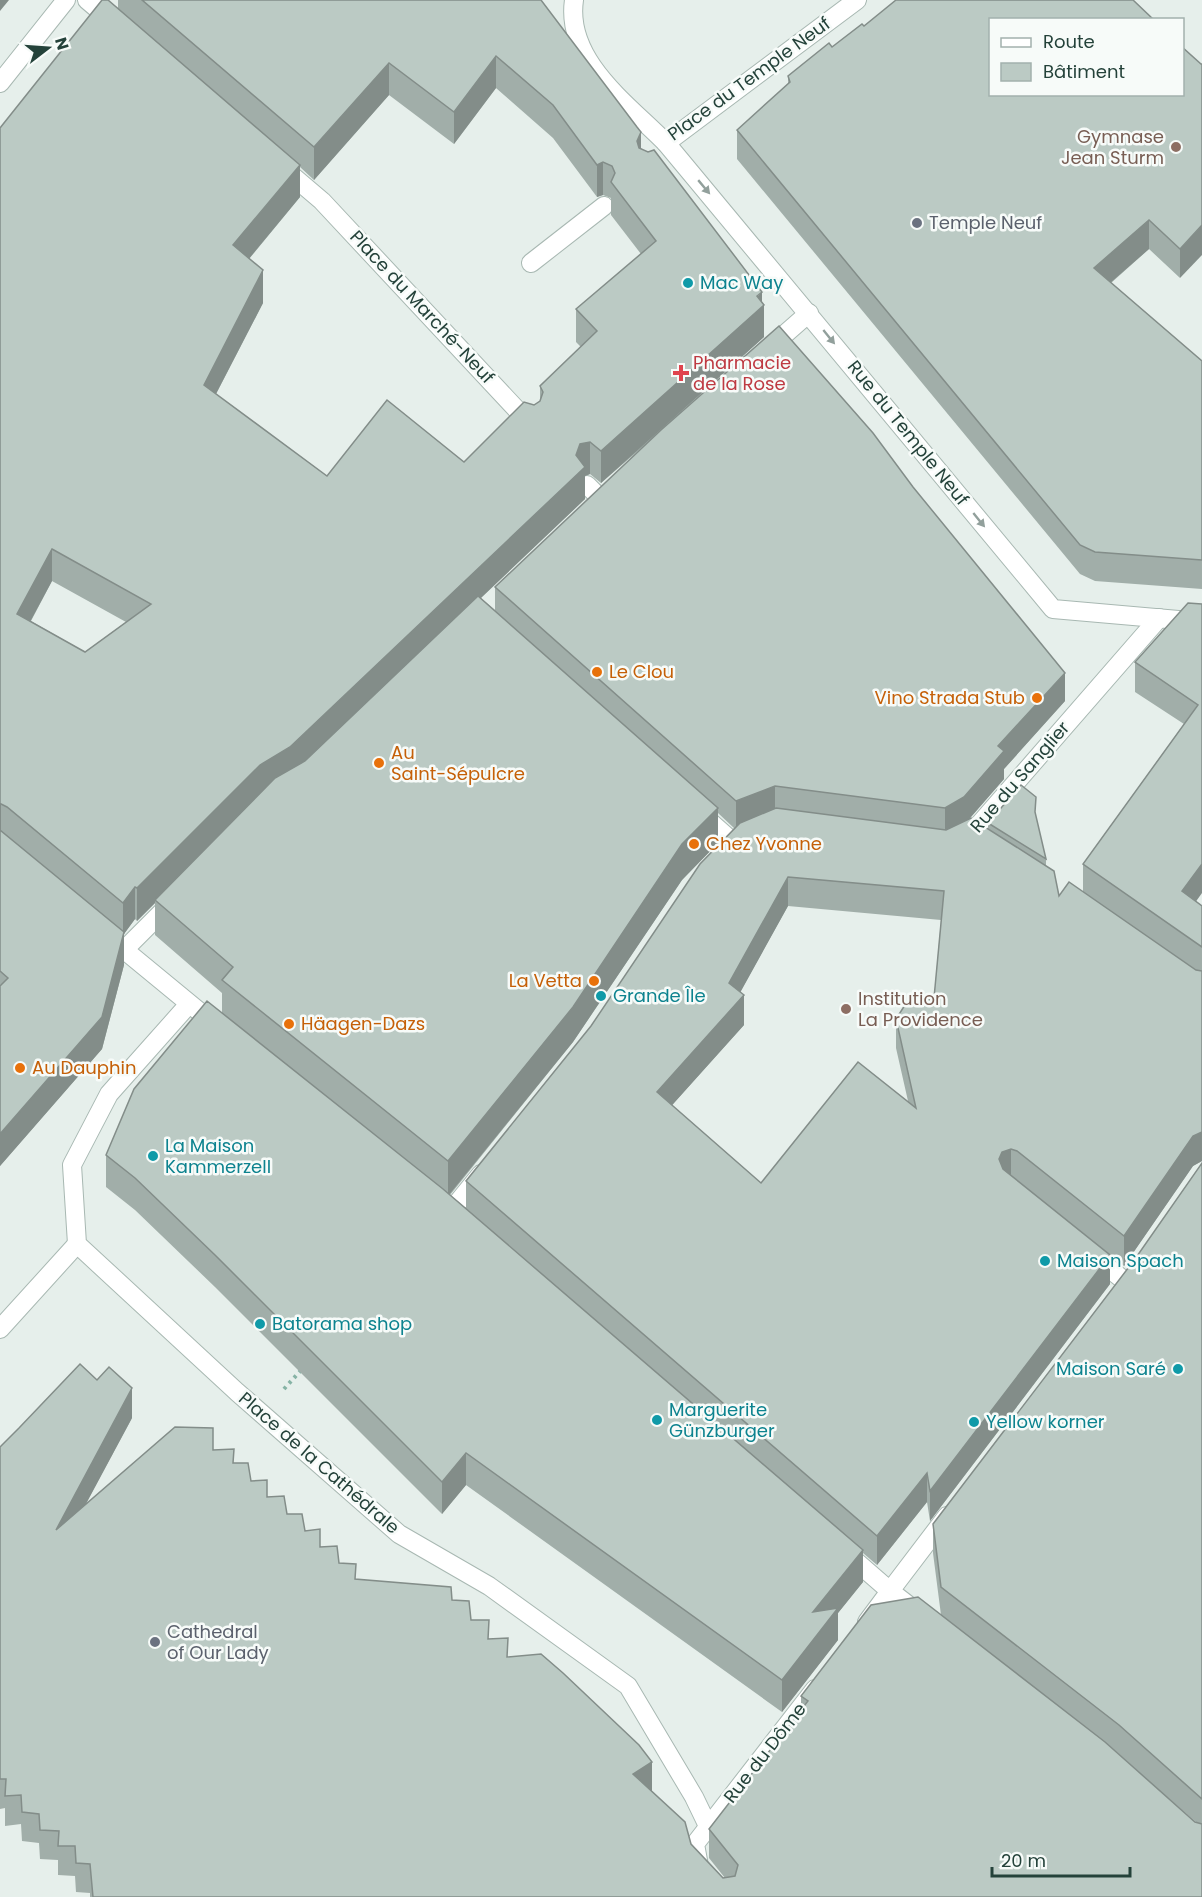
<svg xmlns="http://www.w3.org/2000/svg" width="1202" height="1897" font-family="Poppins,sans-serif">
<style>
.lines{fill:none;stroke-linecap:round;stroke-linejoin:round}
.service-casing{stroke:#a8b8b2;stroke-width:20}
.pedestrian-casing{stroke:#a8b8b2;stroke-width:20}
.minor-casing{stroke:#a8b8b2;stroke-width:20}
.path{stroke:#86b3a5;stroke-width:4;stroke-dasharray:3 4.5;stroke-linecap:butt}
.service{stroke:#fff;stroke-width:18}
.pedestrian{stroke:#fff;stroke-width:18}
.minor{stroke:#fff;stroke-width:18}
.wall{fill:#a1aea9;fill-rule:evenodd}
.shaded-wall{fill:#838d89}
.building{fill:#bbcac4;stroke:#838d89;stroke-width:1.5;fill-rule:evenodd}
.oneway{fill:#92a09c}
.education-dot{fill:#8d6e63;stroke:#f7fbf9;stroke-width:2}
.worship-dot{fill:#6b7280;stroke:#f7fbf9;stroke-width:2}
.culture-dot{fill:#0f9aa8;stroke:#f7fbf9;stroke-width:2}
.health-dot{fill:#e0444e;stroke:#f7fbf9;stroke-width:2}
.food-dot{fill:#e8710a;stroke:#f7fbf9;stroke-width:2}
.labels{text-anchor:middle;stroke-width:5;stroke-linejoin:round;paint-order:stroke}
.street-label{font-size:18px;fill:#24423a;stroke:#f7fbf9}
.education-label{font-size:18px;fill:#785e54;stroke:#f7fbf9;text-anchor:end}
.worship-label{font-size:18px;fill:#5b616d;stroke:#f7fbf9;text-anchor:start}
.culture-label{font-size:18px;fill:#0d838f;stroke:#f7fbf9;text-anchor:start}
.health-label{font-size:18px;fill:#be3a42;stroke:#f7fbf9;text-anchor:start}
.food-label{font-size:18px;fill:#c56008;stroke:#f7fbf9;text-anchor:start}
</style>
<rect width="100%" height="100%" fill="#e6efeb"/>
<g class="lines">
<g class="service-casing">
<path id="service" d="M531 263 604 206"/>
</g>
<g class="pedestrian-casing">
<g id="pedestrian">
<path d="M87 0 113 22"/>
<path d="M574 0C565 61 629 105 666 143"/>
<path d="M0 83 66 0"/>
<path d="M282 167 322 201 532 426"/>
<path d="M768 349 809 313"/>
<path d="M587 485 601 499"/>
<path d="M699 812 734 843"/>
<path d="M963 838 971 834 1159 618"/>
<path d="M105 934 218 1027"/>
<path d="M124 950 172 902"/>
<path d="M189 1004 109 1094 72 1165 77 1244 237 1392 399 1534 489 1586 628 1686 694 1797 708 1826"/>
<path d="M450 1212 481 1174"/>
<path d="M1092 1255 1126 1282"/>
<path d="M0 1329 77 1244"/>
<path d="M844 1551 890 1591 947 1516"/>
</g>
</g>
<g class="minor-casing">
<g id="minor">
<path d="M857 0 666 143 1053 609 1202 622"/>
<path d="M867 1622 890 1591 921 1615"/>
<path d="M727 1897 699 1866 695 1844 815 1689"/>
</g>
</g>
<path class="path" d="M284 1389 303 1368"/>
<use href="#service" class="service"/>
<use href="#pedestrian" class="pedestrian"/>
<use href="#minor" class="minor"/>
</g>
<g class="wall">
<path d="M118 0H541L641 148 762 302 764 337 682 411 1065 701 1004 769V779L970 818 988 829V823L1035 814 1046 859V866L1059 896 1083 891V864L1184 724 1135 692V662L1202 604 1196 901 1202 906V1161L1193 1166 1124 1266 1110 1255V1284L930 1521 927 1502 877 1565 863 1553V1582L838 1613V1640L782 1712 466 1485 442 1514 215 1287 135 1210 106 1187V1155L222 1013V993L155 935V903L137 921 135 919 124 934V965L102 1049 0 1166V128L118 9ZM496 88 553 138 597 197 603 195 611 198V215L641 254 576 309V342L581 347 540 386V401L534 405 464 462 327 476 216 394 263 303 249 259 300 197V167L314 180 389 95 454 144ZM653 438 495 587V610L481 598 585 499V476L590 474 601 483ZM52 581 126 622 85 652 31 621ZM718 813 735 829 591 1026 466 1181V1208L450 1195 573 1042 682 880 718 843ZM788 906 941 920 934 998 896 1019V1048L908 1101 761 1183 672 1105 744 1025 740 992Z"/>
<path d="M864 26 1182 94 1180 278 1149 249 1111 283 1202 361V589L1095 581 1080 574 737 159V130L788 84V76Z"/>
<path d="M1202 1163V1897H90V1893L76 1892 75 1876 58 1875V1860L40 1859 39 1843 22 1841 21 1824 5 1826V1808L0 1809V1447L132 1418 85 1505 213 1450 234 1463 267 1497 356 1579 452 1600 489 1639 652 1791 691 1844 723 1878H725L709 1858V1829L801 1711V1696L941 1615 933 1553V1524L1135 1259ZM1112 1748 1119 1755 1196 1822H1195Z"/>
</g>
<g class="shaded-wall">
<path d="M0 0H9L0 11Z"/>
<path d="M496 56V88L454 144V112Z"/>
<path d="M389 63V95L314 180V147Z"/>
<path d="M641 132V165L637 141Z"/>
<path d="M603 162V195L597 197V165Z"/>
<path d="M300 165V197L233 278V245Z"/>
<path d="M1149 220V249L1094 297V268Z"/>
<path d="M1202 225V255L1180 278V249Z"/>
<path d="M263 270V303L204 417V385Z"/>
<path d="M762 292V307L764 305V337L601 483V451Z"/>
<path d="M590 442V474L585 476V499L290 779 155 900V903L137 921V888L260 765 576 455 580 444Z"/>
<path d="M52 549V581L17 646V614Z"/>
<path d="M1065 673V701L1004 769V779L964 825 945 836V808L998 746Z"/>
<path d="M775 786V815L736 830V801Z"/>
<path d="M1 804V837H0V805Z"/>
<path d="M718 808V843L682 880 573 1042 448 1196V1161L682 844Z"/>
<path d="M1202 864V893L1182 921V891Z"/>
<path d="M788 877V906L730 1011 744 995V1025L657 1122V1092L729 983Z"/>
<path d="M135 887V919L124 934V965L102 1049 0 1166V1134L123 935V903Z"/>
<path d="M1202 1132V1161L1193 1166 1124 1266V1236L1193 1136Z"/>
<path d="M1011 1149V1178L1002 1182 999 1159 1002 1152Z"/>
<path d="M1110 1255V1284L930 1521V1491Z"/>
<path d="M132 1388V1418L56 1560V1530Z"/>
<path d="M466 1453V1485L442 1514V1482Z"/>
<path d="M927 1473V1502L877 1565V1536Z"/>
<path d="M863 1550V1582L838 1613V1640L782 1712V1680L813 1612Z"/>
<path d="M652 1762V1791L633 1803V1774Z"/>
</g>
<g class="building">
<path d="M102 0H108L300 165 233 245 263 270 204 385 327 476 387 400 464 462 524 402 534 405 540 401 543 392 540 386 597 331 576 309 656 241 611 182 615 173 612 166 603 162 597 165 553 105 496 56 454 112 389 63 314 147 142 0H541L637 127 641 132 637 141 639 148 648 152 654 150 762 292 757 296 764 305 601 451 590 442 580 444 576 455 585 467 290 747 260 765 137 888 135 887 123 903 7 807 1 804 0 805V128ZM52 549 151 604 85 652 17 614Z"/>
<path d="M896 0H1133L1154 20H990V94H1182V47L1201 64H1202V225L1180 249 1149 220 1094 268 1202 361V560L1095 552 1080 545 737 130 790 82 788 76 829 43 832 47 862 24 864 26Z"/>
<path d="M779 326 873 433 913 487 1065 673 998 746 1004 751 964 797 945 808 775 786 736 801 495 587 661 430Z"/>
<path d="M478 596 718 808 682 844 573 1007 448 1161 222 980 233 967 155 900 275 778 305 761Z"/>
<path d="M1188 603 1202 604V864L1182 891 1202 906V947L1083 864 1198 705 1135 662Z"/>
<path d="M1021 785 1036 797 1035 812 1046 859 988 823Z"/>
<path d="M776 808 946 830 971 818 1054 871 1059 896 1069 882 1196 970 1202 971V1132L1193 1136 1124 1236 1017 1151 1011 1149 1002 1152 999 1159 1003 1169 1110 1255 930 1491 927 1473 877 1536 466 1181 591 1026 700 864 740 823ZM788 877 944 891 934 998 905 1005 896 1019 916 1108 858 1062 761 1183 657 1092 744 995 729 983Z"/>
<path d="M0 830 124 932 102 1017 0 1134V986L8 978 0 971Z"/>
<path d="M207 1001 443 1189 863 1550 813 1612 838 1608 782 1680 466 1453 442 1482 215 1255 135 1178 106 1155 134 1089Z"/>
<path d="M1202 1163V1799L1119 1725 941 1587 933 1524 1135 1259Z"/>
<path d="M80 1364 97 1380 109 1367 132 1388 56 1530 175 1427 213 1428V1450L234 1449 233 1463H248L251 1481 267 1480V1497L284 1496 287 1514H302L305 1531 320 1529V1547L337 1546 339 1563 356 1564 355 1579 451 1587 452 1600 469 1601 471 1620H489L488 1639 508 1638 507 1657 541 1654 563 1673 639 1745 652 1762 633 1774 685 1822 691 1844 723 1878 735 1876 738 1865 709 1829 808 1701 801 1696 871 1605 918 1597 1105 1742 1195 1822 1202 1824V1897H93L90 1864 76 1863 75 1846H58L59 1831 40 1830 39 1814 22 1812 21 1795 5 1796 6 1779H0V1447L19 1428Z"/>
</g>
<defs><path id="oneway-solid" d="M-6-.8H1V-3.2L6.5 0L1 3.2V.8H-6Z" transform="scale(1.5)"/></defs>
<g class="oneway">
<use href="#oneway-solid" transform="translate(704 187) rotate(50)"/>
<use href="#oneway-solid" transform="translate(829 337) rotate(51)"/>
<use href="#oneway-solid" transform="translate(979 520) rotate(51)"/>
</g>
<g class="education-dot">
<circle cx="1176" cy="147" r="6"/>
<circle cx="846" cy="1009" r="6"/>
</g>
<g class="worship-dot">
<circle cx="917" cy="223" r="6"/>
<circle cx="155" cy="1642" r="6"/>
</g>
<g class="culture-dot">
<circle cx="688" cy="283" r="6"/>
<circle cx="601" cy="996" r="6"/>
<circle cx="153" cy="1156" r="6"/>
<circle cx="1045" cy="1261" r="6"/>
<circle cx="260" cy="1324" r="6"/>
<circle cx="1178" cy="1369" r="6"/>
<circle cx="657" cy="1420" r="6"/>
<circle cx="974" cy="1422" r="6"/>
</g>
<path class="health-dot" d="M678 364h6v6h6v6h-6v6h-6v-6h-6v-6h6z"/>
<g class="food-dot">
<circle cx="597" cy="672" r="6"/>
<circle cx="1037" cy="698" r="6"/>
<circle cx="379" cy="763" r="6"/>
<circle cx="694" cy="844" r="6"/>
<circle cx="594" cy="981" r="6"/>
<circle cx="289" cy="1024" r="6"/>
<circle cx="20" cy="1068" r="6"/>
</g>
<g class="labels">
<g class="street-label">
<text transform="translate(749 79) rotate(-36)" y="6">Place du Temple Neuf</text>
<text transform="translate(422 307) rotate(47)" y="6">Place du Marché-Neuf</text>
<text transform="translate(908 433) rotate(51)" y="6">Rue du Temple Neuf</text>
<text transform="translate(1020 777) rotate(-49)" y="6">Rue du Sanglier</text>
<text transform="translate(319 1463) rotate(41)" y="6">Place de la Cathédrale</text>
<text transform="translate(765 1753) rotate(-52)" y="6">Rue du Dôme</text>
</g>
<g class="education-label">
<text x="1164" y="143">Gymnase<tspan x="1164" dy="21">Jean Sturm</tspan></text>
<text x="858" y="1005" text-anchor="start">Institution<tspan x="858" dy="21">La Providence</tspan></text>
</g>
<g class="worship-label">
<text x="929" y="229">Temple Neuf</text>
<text x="167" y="1638">Cathedral<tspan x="167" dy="21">of Our Lady</tspan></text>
</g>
<g class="culture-label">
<text x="700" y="289">Mac Way</text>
<text x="613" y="1002">Grande Île</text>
<text x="165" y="1152">La Maison<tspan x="165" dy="21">Kammerzell</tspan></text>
<text x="1057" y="1267">Maison Spach</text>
<text x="272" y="1330">Batorama shop</text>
<text x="1166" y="1375" text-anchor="end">Maison Saré</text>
<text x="669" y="1416">Marguerite<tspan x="669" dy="21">Günzburger</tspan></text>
<text x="986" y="1428">Yellow korner</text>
</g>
<g class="health-label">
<text x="693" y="369">Pharmacie<tspan x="693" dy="21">de la Rose</tspan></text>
</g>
<g class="food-label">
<text x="609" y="678">Le Clou</text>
<text x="1025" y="704" text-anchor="end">Vino Strada Stub</text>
<text x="391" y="759">Au<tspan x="391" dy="21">Saint-Sépulcre</tspan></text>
<text x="706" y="850">Chez Yvonne</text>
<text x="582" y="987" text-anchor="end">La Vetta</text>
<text x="301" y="1030">Häagen-Dazs</text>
<text x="32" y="1074">Au Dauphin</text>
</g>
</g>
<rect x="989" y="18" width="195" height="78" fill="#f7fbf9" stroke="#a3b1ad" stroke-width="1.5"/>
<rect x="1001" y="38" width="30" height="9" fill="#ffffff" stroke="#a3b1ad" stroke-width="1.5"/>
<text x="1043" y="48" font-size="18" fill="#24423a">Route</text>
<rect x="1001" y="63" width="30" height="18" fill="#bbcac4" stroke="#a3b1ad" stroke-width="1.5"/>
<text x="1043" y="78" font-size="18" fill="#24423a">Bâtiment</text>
<g transform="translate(48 48) rotate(73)" stroke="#f7fbf9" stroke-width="4.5" paint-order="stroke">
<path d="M0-4.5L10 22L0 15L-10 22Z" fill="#24423a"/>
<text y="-9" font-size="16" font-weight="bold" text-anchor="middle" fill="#24423a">N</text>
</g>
<path d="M992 1867v9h138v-9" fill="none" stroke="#24423a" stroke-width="3"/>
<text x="1001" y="1867" font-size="18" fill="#24423a" stroke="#f7fbf9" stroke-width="4.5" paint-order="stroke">20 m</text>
</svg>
